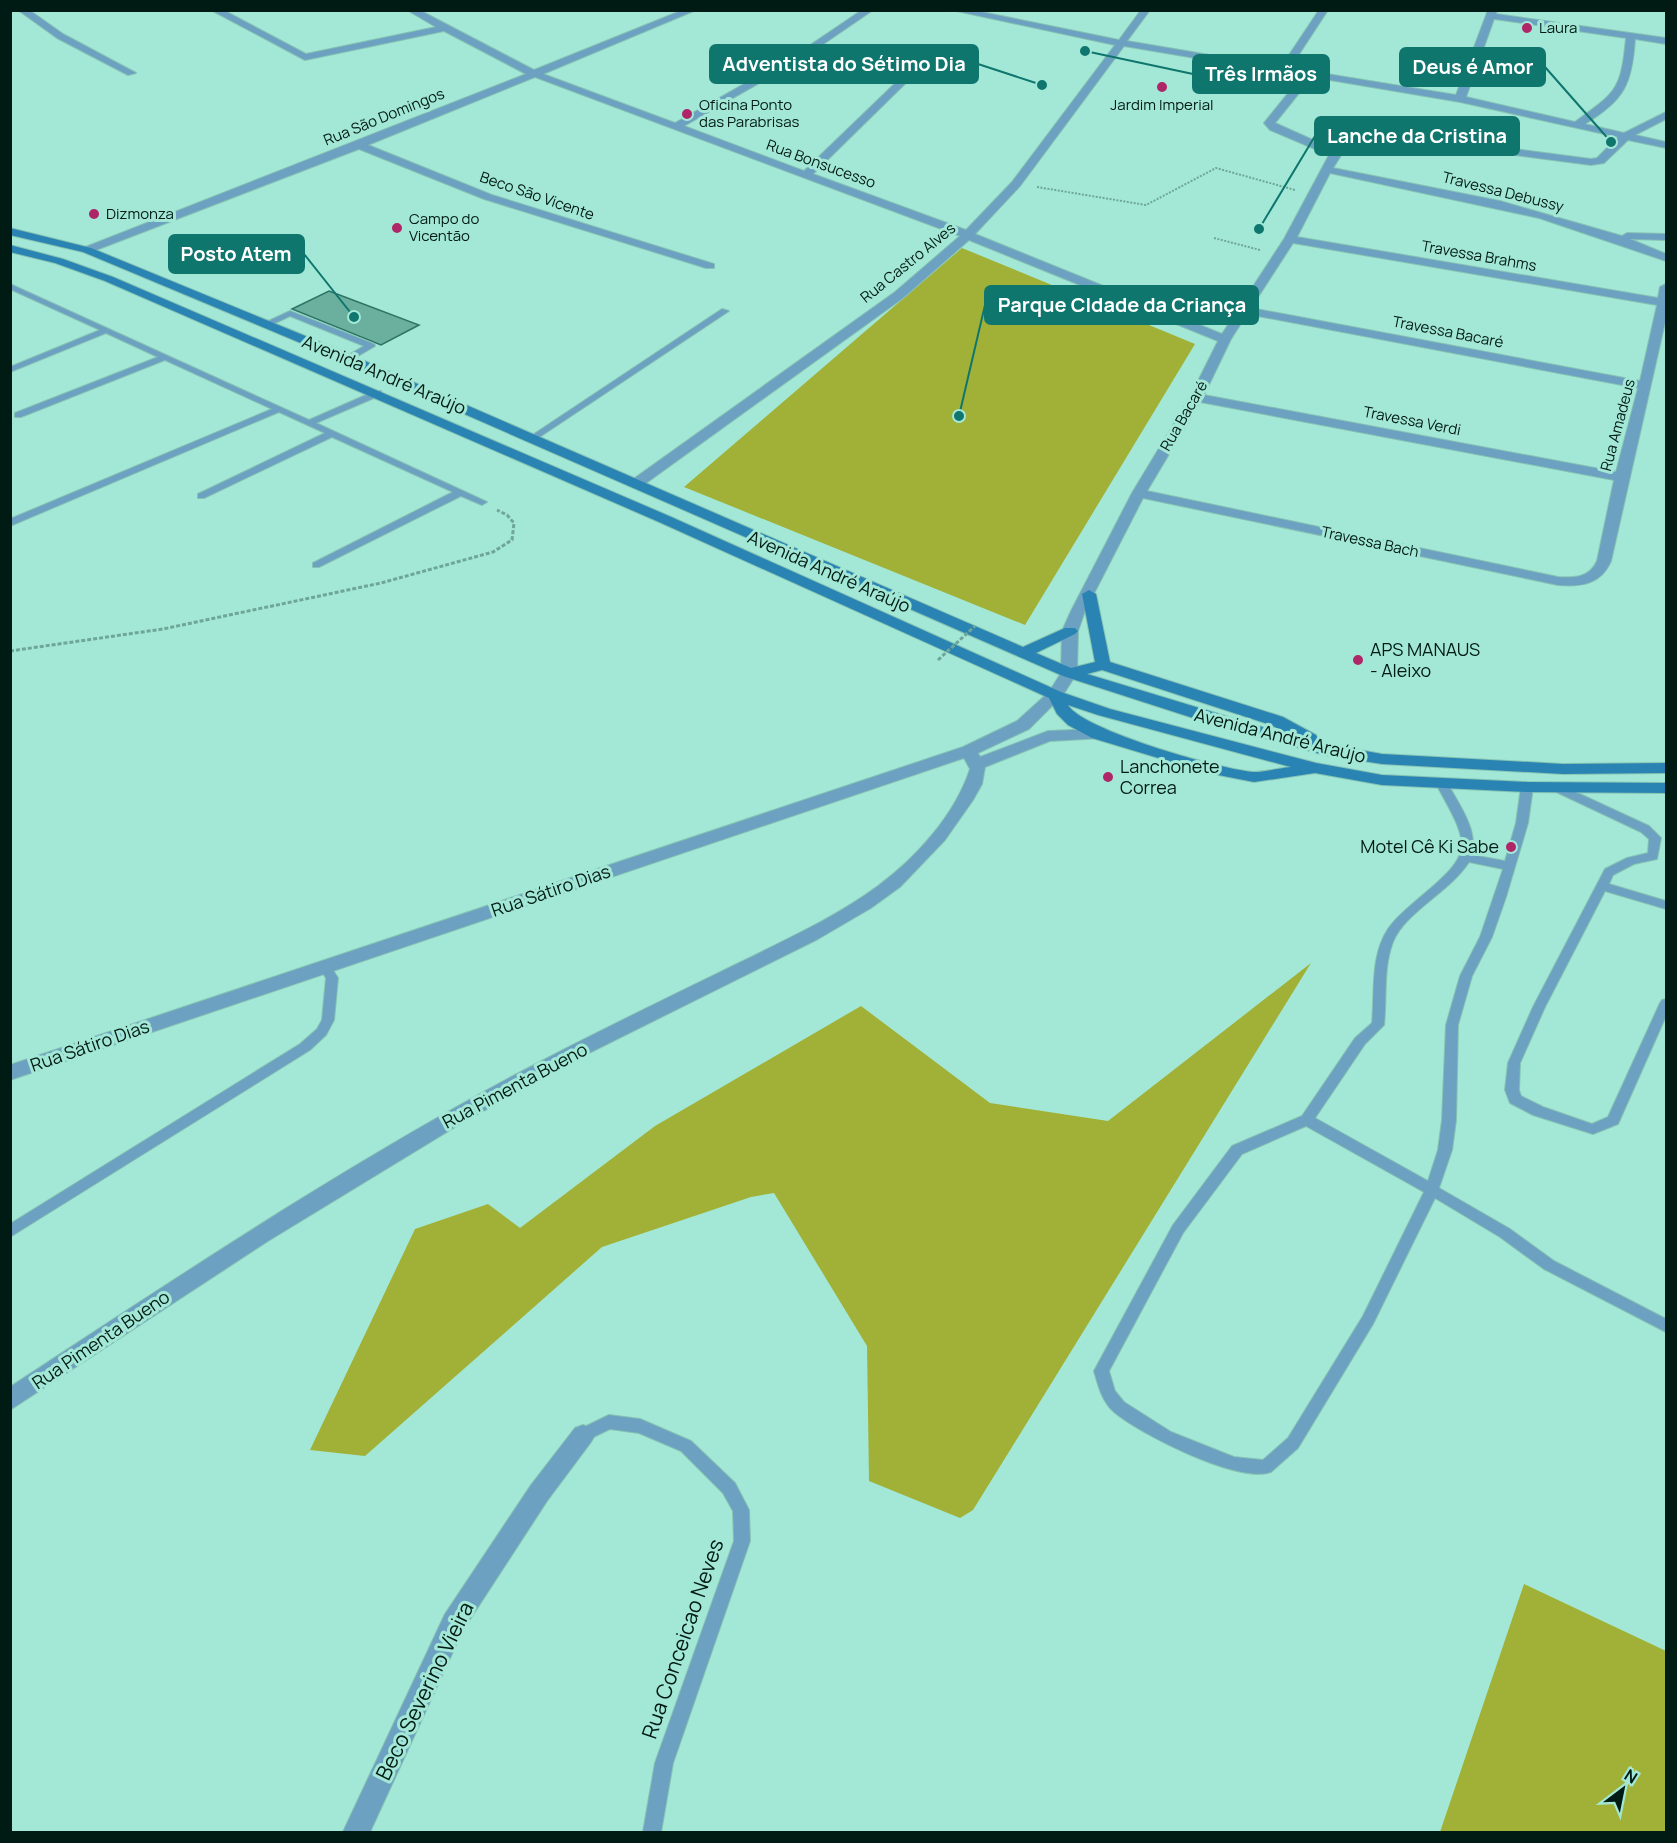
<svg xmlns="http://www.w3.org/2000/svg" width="1677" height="1843" font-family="Manrope,sans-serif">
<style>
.green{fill:#a1b137}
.building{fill:#6baf9f;stroke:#2e7465;stroke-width:1.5}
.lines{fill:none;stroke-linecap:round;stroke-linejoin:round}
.lane-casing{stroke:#86c3b3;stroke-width:2}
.street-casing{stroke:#86c3b3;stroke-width:2}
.secondary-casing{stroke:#86c3b3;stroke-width:2}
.path-far1{stroke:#6ea697;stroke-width:2;stroke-dasharray:2 1.5;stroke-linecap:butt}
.path{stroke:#6ea697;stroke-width:3;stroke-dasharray:4 2;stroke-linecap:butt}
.lane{fill:#6da1c1;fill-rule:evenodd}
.street{fill:#6da1c1;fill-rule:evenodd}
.secondary{fill:#2a84b3;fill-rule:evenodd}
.path-bridge{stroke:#6ea697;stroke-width:3;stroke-dasharray:4 2;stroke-linecap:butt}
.poi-dot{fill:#af2668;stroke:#a3e8d6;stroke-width:2}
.labels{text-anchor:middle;stroke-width:6;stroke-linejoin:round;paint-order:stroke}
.far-poi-label{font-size:15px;fill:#001a14;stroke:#a3e8d6;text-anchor:start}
.far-street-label{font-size:15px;fill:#001a14;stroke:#a3e8d6}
.street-label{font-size:18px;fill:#001a14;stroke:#a3e8d6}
.poi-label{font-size:18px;fill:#001a14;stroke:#a3e8d6;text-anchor:start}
.near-street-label{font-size:21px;fill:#001a14;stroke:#a3e8d6}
.leader{fill:none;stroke:#0f766e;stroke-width:2}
.callout-dot{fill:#0f766e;stroke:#a3e8d6;stroke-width:2}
.callout{fill:#0f766e;stroke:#0f766e;stroke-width:2}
.callout-label{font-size:20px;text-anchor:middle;font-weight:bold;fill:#fff}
</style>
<rect width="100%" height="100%" fill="#a3e8d6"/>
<g class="green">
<path d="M962 248 1195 344 1025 625 684 487Z"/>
<path d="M1311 963 973 1510 960 1518 869 1481 867 1346 774 1193 751 1197 602 1247 365 1456 310 1450 415 1229 488 1204 520 1228 655 1126 861 1006 990 1103 1108 1121Z"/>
<path d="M1524 1584 1666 1651V1832H1440Z"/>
</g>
<path class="building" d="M329 291 419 325 381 345 292 309Z"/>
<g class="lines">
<g class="lane-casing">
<g id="lane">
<path d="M10 284 309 420 375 391H381V395L316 423 487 502 482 505 461 496 319 567H313V563L453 492 332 437 204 498H198V494L325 433 279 412 10 526V519L272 409 165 360 21 417H15V413L158 357 106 333 10 372V367L100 330 10 289Z"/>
<path d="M722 309 729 311 535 440H529L528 438Z"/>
<path d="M290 311 374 344 375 346 348 362 345 361V357L364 346 290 316 269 326 262 324Z"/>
<path d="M1442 780 1448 784C1459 805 1478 829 1472 855L1505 861 1516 823 1521 787 1527 783 1533 787 1528 823 1506 897 1492 937 1472 976 1458 1025 1456 1120 1452 1150 1439 1188 1510 1229 1554 1261 1666 1319V1332L1544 1269 1500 1237 1435 1198 1373 1324 1298 1448 1271 1472C1239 1484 1140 1434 1114 1412 1102 1402 1098 1385 1094 1371L1173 1225 1232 1146 1302 1116 1355 1038 1372 1023C1375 992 1370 956 1388 929 1396 917 1408 908 1418 899 1475 852 1471 847 1436 784ZM1469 862 1503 869 1480 937 1460 976 1446 1025 1442 1120 1438 1150 1428 1181 1315 1118 1365 1044 1384 1025C1387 998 1383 968 1393 942 1405 912 1450 892 1469 862ZM1306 1126 1424 1192 1363 1316 1288 1438 1263 1460 1234 1457 1171 1432 1124 1402 1115 1391 1109 1371 1183 1233 1242 1154Z"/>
<path d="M1556 783 1649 826 1661 838 1657 859 1634 864 1613 875 1609 884 1666 901V909L1605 891 1545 1007 1520 1063 1519 1090 1521 1096 1543 1107 1592 1124 1608 1117 1660 1003 1662 1000 1666 999V1016L1618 1124 1593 1134 1533 1115 1510 1103 1505 1090 1508 1063 1533 1007 1605 869 1627 858 1648 853 1649 839 1641 832 1552 790 1550 787 1552 784Z"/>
<path d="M325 963 329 964 338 978 334 1020 326 1035 310 1050 10 1237V1224L300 1044 317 1029 322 1020 326 978 319 967Z"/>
<path d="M609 1415 640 1419 691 1441 735 1483 749 1510 750 1541 673 1763 661 1832H643L655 1763 734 1541 733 1511 723 1493 681 1451 639 1433 610 1429 583 1442 578 1440 575 1435 578 1430Z"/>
</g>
</g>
<g class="street-casing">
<g id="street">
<path d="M18 10H29L63 34 136 73 128 75 57 38Z"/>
<path d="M211 10H223L306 54 436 27 407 10H419L534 70 683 10H696L543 74 675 123 797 54 862 10H873L803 58 684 126 804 171 911 68H917V72L813 174 966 230 1012 182 1115 45 952 10H972L1119 40 1141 10H1150L1127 41 1281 67 1319 10H1328L1290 68 1456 95 1488 10H1497L1496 14 1666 38V44L1635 39C1632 85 1624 100 1585 124L1624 133 1666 112V119L1635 135 1666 142V148L1628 140 1604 163 1591 165 1499 153 1359 144 1347 146 1333 168 1500 201 1622 236 1627 233 1666 234V240L1630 239 1666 254V261L1539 218 1330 173 1297 237 1658 298 1660 287 1666 284V318L1611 561C1601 584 1582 587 1558 585L1143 498 1085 611 1078 631 1077 673 1063 695 1029 729 978 753 980 757 1048 731 1098 729 1104 730 1106 734 1104 738 1050 741 985 767 982 784 973 800 945 840 900 887 871 908 818 939 579 1058 460 1124 268 1241 10 1410V1387C175 1279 339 1169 513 1076 588 1036 665 999 741 962 787 939 836 917 878 886 916 858 955 815 970 769L964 758 10 1080V1065L963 747 1017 721 1049 692 1061 673 1062 631 1071 611 1132 493 1190 397 1218 341 969 240 903 298 642 486H632V480L895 292 960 236 535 77 368 145 492 195 714 264V268H706L484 199 359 149 91 252H83V248L526 74 444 31 305 60ZM1494 19 1626 38C1621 91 1616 92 1575 122L1466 97ZM1124 46 1302 76 1264 123 1270 130 1329 155 1284 239 1222 334 975 234 1020 186ZM1312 77 1460 102 1618 137 1597 158 1591 159 1499 147 1359 138 1340 141 1333 149 1275 123ZM1293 243 1657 305 1640 381 1251 308ZM1247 314 1638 388 1616 472 1204 395 1231 339ZM1200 402 1614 480 1597 561C1589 578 1575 578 1558 577L1147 491Z"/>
<path d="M583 1425 591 1428 595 1435 591 1442 547 1501 463 1630 370 1832H343L445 1614 531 1485 575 1428Z"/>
</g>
</g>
<g class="secondary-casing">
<g id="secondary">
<path d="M10 228 91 248 342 351 1023 647 1065 628H1075L1078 631 1075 634 1036 653 1071 668 1095 662 1082 594 1089 590 1096 594 1110 662 1283 717 1316 735 1318 739 1316 742 1382 754 1563 764 1666 763V773L1563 774 1382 764 1324 755 1193 718 1063 676 334 357 83 252 10 235ZM1102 670 1271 725 1292 736 1087 674Z"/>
<path d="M10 245 63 259 113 277 669 516 1061 692 1110 709 1316 763 1382 775 1527 782 1666 783V793L1527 792 1382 785 1315 773 1254 782 1208 773 1092 738 1068 725 1057 714 1049 698 659 522 105 281 55 263 10 252ZM1068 705 1098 715 1291 767C1279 768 1265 772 1254 772 1222 770 1082 730 1068 705Z"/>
</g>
</g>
<g class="path-far1">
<path d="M1037 187 1146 205 1216 168 1295 190"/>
<path d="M1214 238 1260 250"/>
</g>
<path class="path" d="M10 651 163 629 381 583 493 552 512 540 514 523 507 515 497 510"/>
<use href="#lane" class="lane"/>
<use href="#street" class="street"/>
<use href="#secondary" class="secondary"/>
<path class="path-bridge" d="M938 660 975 626"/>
</g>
<g class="poi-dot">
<circle cx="1527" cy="28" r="6"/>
<circle cx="1162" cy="87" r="6"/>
<circle cx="687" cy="114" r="6"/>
<circle cx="94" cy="214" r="6"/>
<circle cx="397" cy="228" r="6"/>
<circle cx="1358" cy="660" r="6"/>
<circle cx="1108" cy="777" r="6"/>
<circle cx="1511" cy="847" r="6"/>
</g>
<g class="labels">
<g class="far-poi-label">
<text x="1539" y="33">Laura</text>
<text x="699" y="110">Oficina Ponto<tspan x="699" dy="17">das Parabrisas</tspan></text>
<text x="1162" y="110" text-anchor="middle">Jardim Imperial</text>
<text x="106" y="219">Dizmonza</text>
<text x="409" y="224">Campo do<tspan x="409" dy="17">Vicentão</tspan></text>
</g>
<g class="far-street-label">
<text transform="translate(384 117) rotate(-22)" y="5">Rua São Domingos</text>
<text transform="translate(821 164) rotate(20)" y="5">Rua Bonsucesso</text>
<text transform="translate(1503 192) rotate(14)" y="5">Travessa Debussy</text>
<text transform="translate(537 196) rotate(19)" y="5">Beco São Vicente</text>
<text transform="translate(1479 256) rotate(10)" y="5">Travessa Brahms</text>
<text transform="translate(908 263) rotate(-39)" y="5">Rua Castro Alves</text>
<text transform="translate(1448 332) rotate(11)" y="5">Travessa Bacaré</text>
<text transform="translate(1184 416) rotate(-60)" y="5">Rua Bacaré</text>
<text transform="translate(1412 421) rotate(11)" y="5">Travessa Verdi</text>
<text transform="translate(1618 425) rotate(-75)" y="5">Rua Amadeus</text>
<text transform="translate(1370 542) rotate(12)" y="5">Travessa Bach</text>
</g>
<g class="street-label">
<text transform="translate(384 375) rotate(23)" y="6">Avenida André Araújo</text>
<text transform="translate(829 572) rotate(24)" y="6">Avenida André Araújo</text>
<text transform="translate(1280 736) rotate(14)" y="6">Avenida André Araújo</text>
<text transform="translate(551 891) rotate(-19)" y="6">Rua Sátiro Dias</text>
<text transform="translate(90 1046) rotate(-19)" y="6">Rua Sátiro Dias</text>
<text transform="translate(515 1086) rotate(-28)" y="6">Rua Pimenta Bueno</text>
<text transform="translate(101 1340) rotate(-34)" y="6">Rua Pimenta Bueno</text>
</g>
<g class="poi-label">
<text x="1370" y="656">APS MANAUS<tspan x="1370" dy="21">- Aleixo</tspan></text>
<text x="1120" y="773">Lanchonete<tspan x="1120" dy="21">Correa</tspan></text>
<text x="1499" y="853" text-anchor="end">Motel Cê Ki Sabe</text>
</g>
<g class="near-street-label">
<text transform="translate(683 1639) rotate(-71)" y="7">Rua Conceicao Neves</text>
<text transform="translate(425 1691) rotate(-64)" y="7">Beco Severino Vieira</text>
</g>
</g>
<path class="leader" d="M1042 85L978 64M1611 142L1545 67M1085 51L1193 74M1259 229L1315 136M354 317L304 254M959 416L985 305"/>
<g class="callout-dot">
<circle cx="1042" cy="85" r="6"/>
<circle cx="1611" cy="142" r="6"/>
<circle cx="1085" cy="51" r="6"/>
<circle cx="1259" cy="229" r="6"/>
<circle cx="354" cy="317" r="6"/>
<circle cx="959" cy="416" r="6"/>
</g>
<g class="callout">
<rect x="710" y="45" width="268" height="38" rx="6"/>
<rect x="1400" y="48" width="145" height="38" rx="6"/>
<rect x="1193" y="55" width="136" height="38" rx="6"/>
<rect x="1315" y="117" width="204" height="38" rx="6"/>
<rect x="169" y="235" width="135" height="38" rx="6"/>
<rect x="985" y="286" width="273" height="38" rx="6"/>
</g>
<g class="callout-label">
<text x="844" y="71">Adventista do Sétimo Dia</text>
<text x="1473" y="74">Deus é Amor</text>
<text x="1261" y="81">Três Irmãos</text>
<text x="1417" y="143">Lanche da Cristina</text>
<text x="236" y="261">Posto Atem</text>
<text x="1122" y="312">Parque CIdade da Criança</text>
</g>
<rect width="1677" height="1843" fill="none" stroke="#001a14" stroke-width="24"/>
<g transform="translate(1623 1789) rotate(32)" stroke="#a3e8d6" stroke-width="4.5" paint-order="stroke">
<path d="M0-4.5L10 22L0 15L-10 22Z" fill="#001a14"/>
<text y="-9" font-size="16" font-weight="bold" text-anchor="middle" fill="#001a14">N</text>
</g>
</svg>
